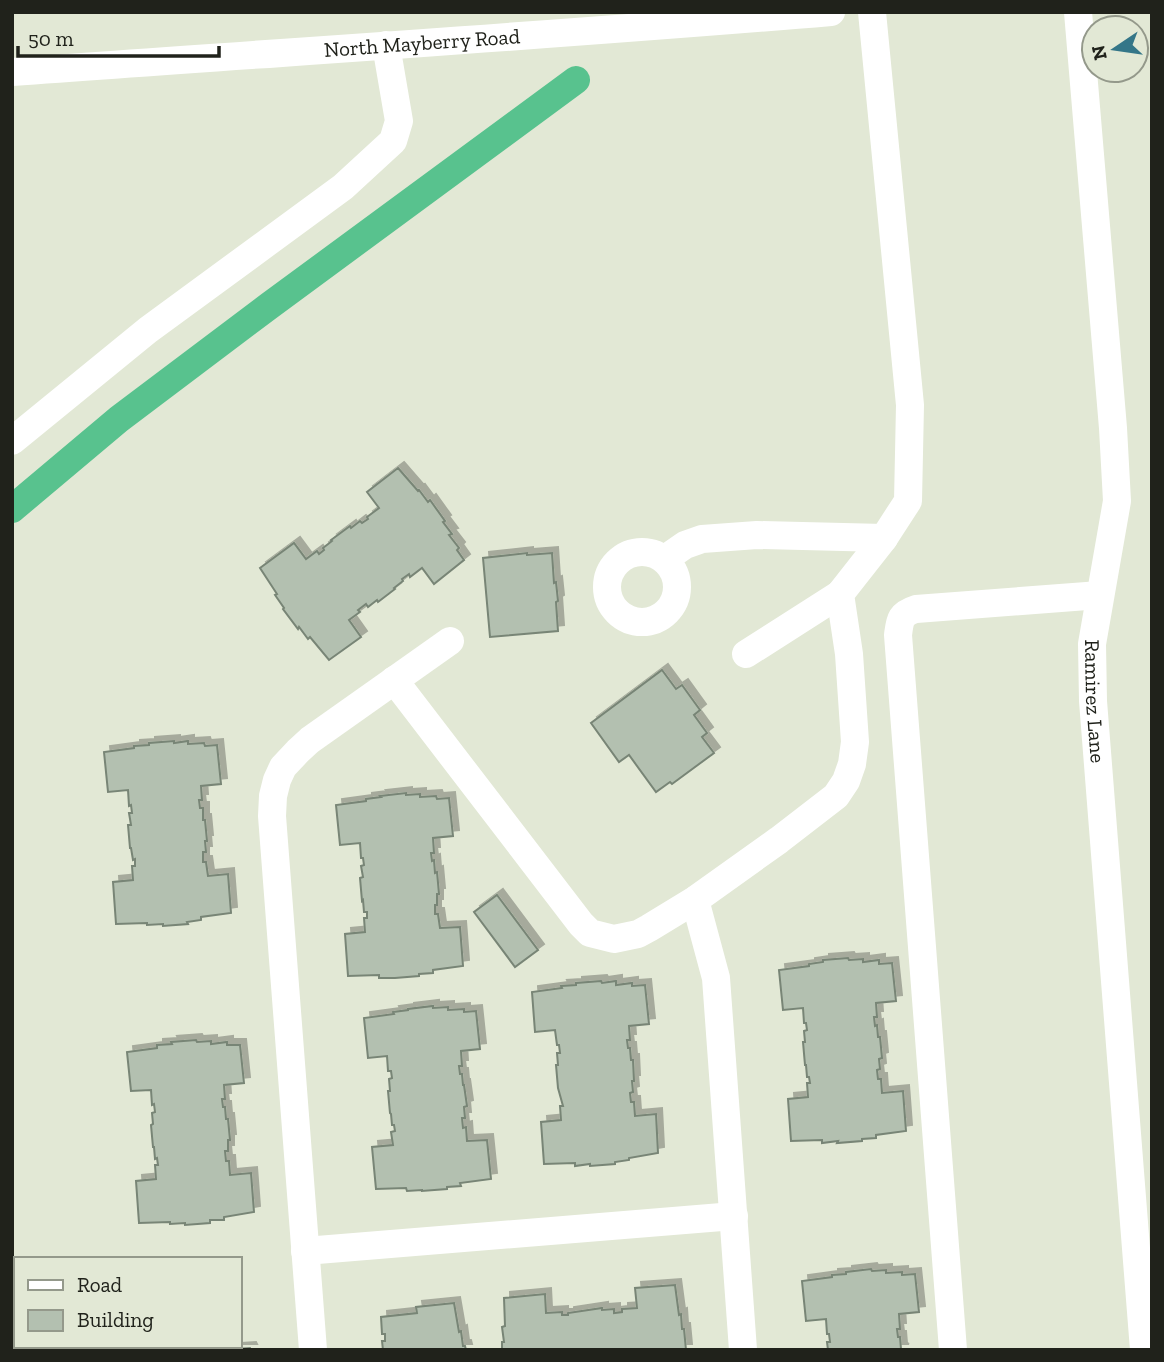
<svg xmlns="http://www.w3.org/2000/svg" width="1164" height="1362" font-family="'Zilla Slab',serif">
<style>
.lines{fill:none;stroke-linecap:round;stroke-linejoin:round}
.canal{stroke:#58c28e;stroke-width:28}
.building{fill:#b3c0b0;stroke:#788576;stroke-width:2;filter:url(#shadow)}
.minor{stroke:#fff;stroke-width:28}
.labels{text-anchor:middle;stroke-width:5;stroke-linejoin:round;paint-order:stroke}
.street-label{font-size:21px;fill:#20221b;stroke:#e2e8d5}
</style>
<defs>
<filter id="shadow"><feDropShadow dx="6" dy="-6" stdDeviation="0" flood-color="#0004"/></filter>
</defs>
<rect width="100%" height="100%" fill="#e2e8d5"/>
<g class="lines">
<path class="canal" d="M12 509 119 419 269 306 576 80"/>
</g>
<g class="building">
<path d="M398 468 418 491 419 490 428 502 430 500 445 521 443 522 452 534 449 535 459 548 457 550 464 560 434 584 422 568 410 577 409 574 402 579 403 581 394 588 395 589 378 602 377 600 368 607 366 604 358 610 360 612 349 620 361 637 329 660 310 637 308 639 299 627 298 629 283 609 284 608 275 595 277 594 260 568 294 543 306 559 317 551 319 554 324 550 323 548 332 541 331 540 350 526 351 528 360 521 362 523 368 519 367 517 379 508 367 492Z"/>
<path d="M527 553V555L552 553 554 583 556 582 558 601 556 602 558 631 490 637 483 558Z"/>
<path d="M662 670 676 689 682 685 700 710 694 715 707 733 702 737 714 753 672 784 670 782 656 792 629 755 619 762 591 723Z"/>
<path d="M174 741V743L188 741V744L204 743 205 746 217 745 221 784 201 786 202 800H199L200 808H203V820H205L207 841H205L206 852H203V862H206L208 876 228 874 231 913 201 917V920L187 922 188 924 163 926V924L147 925V923L116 924 113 882 133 880 132 866H135V859L133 860 131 848H130L128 825H131L129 813H132L131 805 129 806 128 790 108 792 104 752 134 748V746L149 745V743Z"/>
<path d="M406 793V795L420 794V797L436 796 437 799 449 798 453 836 433 838 434 853H431L432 861 434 860 435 873 437 872 439 894H437V905H435V914H438L440 928 460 927 463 966 433 970V973L419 974V976L395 978H379V975L348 976 345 934 365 932 364 918H367V912H364L363 900 362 901 360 878 363 877 361 866 364 865 363 858H361L360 843 340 845 336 805 366 801V799L381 797 380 796Z"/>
<path d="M497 895 538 950 515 967 474 912Z"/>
<path d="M848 958 849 960 863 959V962L879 960V964L892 963 896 1001 876 1003 877 1017H874L875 1026 877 1025 878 1037H880L882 1058 879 1059 880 1069 877 1070 878 1079H881L882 1093 903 1091 906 1131 876 1135V1138L862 1139V1141L837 1143 838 1141 822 1143V1140L791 1141 788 1099 808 1097 807 1083H810L809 1077H807L806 1065H805L803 1042H805L804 1031 807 1030 806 1023H804L803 1008 783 1010 779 970 809 966V964L823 962V960Z"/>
<path d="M601 981 602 983 616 981V985L632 983V986L645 985 649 1024 629 1026 630 1040H627L628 1048H630L631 1060H633L634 1081H632L633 1092 630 1093 631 1102H634L635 1116 656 1114 658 1153 629 1158V1160L615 1162V1164L590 1166V1164L575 1166V1163L544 1164 541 1122 561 1120 560 1106H563L558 1088 556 1065H558L557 1053H560L559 1045H557L555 1030 535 1032 532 992 562 988 561 986 576 985V983Z"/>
<path d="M433 1006V1008L448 1007V1010L464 1009V1012L476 1011 480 1049 461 1051 462 1066H459L460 1074H462L463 1085H464L467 1106 464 1107 465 1118H462L463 1128 466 1127 467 1141 487 1140 491 1179 460 1183 461 1186 447 1187V1189L422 1191V1190L407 1191 406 1188 376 1189 372 1147 393 1145 391 1132 395 1131 394 1125H392L391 1114 390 1113 388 1091H390L389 1079 392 1078 391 1071H388L387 1056 368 1058 364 1018 394 1014 393 1012 408 1010V1009Z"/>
<path d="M196 1040 197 1042 211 1041V1044L227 1042V1045H240L244 1083 224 1085 225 1099H222L223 1107H225L226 1119H228L230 1140H228V1151H225L226 1161H229L230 1175 251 1173 254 1212 224 1217V1220H210V1223L185 1225V1223L170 1224V1222L139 1223 136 1181 156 1179 155 1165H158L157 1158 155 1159 154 1147H153L151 1125 153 1124 152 1113 155 1112 154 1104 152 1105 151 1090 131 1091 127 1052 157 1048V1045L172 1044 171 1042Z"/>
<path d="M871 1269 872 1271 886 1270V1273L902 1272V1275L915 1274 919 1312 899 1314 900 1329H897L898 1337H900L901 1349 903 1350H828L827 1342H830L829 1334H827L826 1319 806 1321 802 1281 832 1277V1275L846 1274V1272Z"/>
<path d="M675 1285 679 1315 681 1314 682 1329H684L686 1350H502V1342H504L502 1327 505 1326 504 1298 545 1294 546 1313 562 1312V1315H568V1313L602 1308V1310L614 1309V1313L622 1312V1309L637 1308 635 1288Z"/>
<path d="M454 1303 459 1332 461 1331 463 1346H465L466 1350H383L382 1341H385V1334H382L381 1317 417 1313 416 1307Z"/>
<path d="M213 1346H220V1348L234 1346 235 1349 250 1348 251 1350H195V1348Z"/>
</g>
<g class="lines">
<g class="minor">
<path id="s1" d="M1078 12 1113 428 1117 501 1092 644 1093 701 1144 1350"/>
<path id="s2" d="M12 72C285 52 558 35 831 12"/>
<path d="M12 441 148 330 343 187 393 141 399 121 386 45"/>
<circle cx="642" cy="587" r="35"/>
<path d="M665 560 672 554 685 545 702 539 757 535 884 538"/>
<path d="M746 654 840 594"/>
<path d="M394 680 581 924 590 933 614 939 638 934 649 928 695 900 779 840 836 796 846 781 852 764 855 742 849 654 840 594 884 538 908 501 910 405 872 12"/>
<path d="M695 900 716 978 743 1350"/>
<path d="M305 1251 734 1216"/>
<path d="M313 1350 272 816 273 796 277 780 283 767 298 751 310 740 450 641"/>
<path d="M953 1350 898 635C900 620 900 614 916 609L1100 595"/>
</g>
</g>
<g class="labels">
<g class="street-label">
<text dy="7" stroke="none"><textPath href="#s2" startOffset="411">North Mayberry Road</textPath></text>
<text dy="7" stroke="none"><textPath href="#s1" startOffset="693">Ramirez Lane</textPath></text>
</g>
</g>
<rect width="1164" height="1362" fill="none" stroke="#20221b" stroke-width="28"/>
<rect x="14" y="1257" width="228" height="91" fill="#e2e8d5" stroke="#94998b" stroke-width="2"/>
<rect x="28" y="1280" width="35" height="10" fill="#ffffff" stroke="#94998b" stroke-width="2"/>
<text x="77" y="1292" font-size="21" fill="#20221b">Road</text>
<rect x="28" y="1310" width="35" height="21" fill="#b3c0b0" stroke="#94998b" stroke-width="2"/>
<text x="77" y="1327" font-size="21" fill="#20221b">Building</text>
<g transform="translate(1115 49) rotate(257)"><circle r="33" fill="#e2e8d5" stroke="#94998b" stroke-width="2"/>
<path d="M0-5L12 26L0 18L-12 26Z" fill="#347688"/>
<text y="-10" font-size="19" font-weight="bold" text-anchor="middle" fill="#20221b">N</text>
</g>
<path d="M18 46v10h201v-10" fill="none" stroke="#20221b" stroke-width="3.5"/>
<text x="28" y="46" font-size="21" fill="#20221b" stroke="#e2e8d5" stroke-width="5" paint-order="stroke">50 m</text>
</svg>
